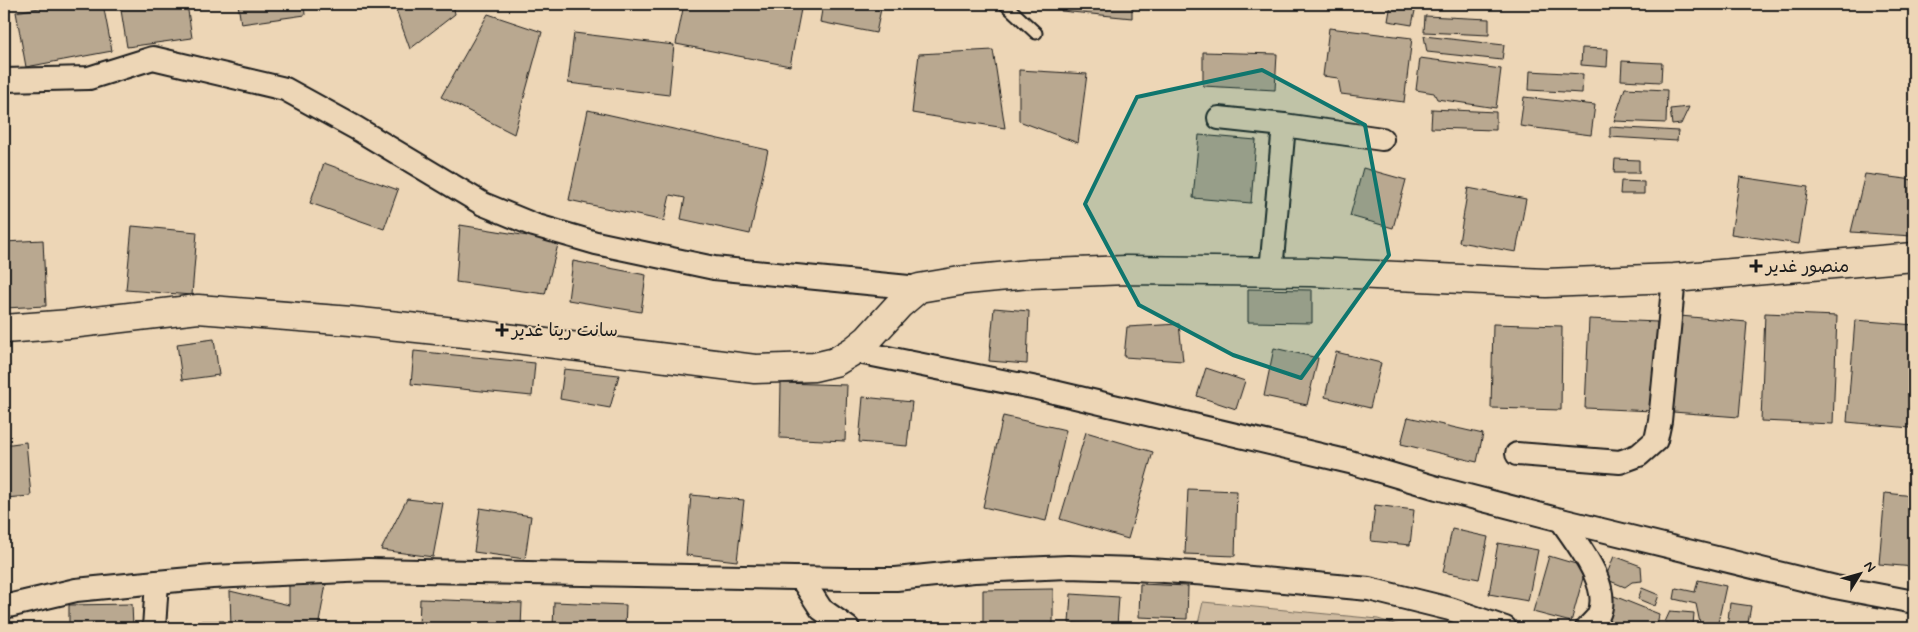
<svg xmlns="http://www.w3.org/2000/svg" width="1918" height="632" font-family="Mynerve,'Playpen Sans Arabic',sans-serif">
<style>
.green{fill:#cfbba0;stroke:#766c5e}
.building{fill:#b9a890;stroke:#1c1c1c}
.lines{fill:none;stroke-linecap:round;stroke-linejoin:round}
.lane-casing{stroke:#1c1c1c;stroke-width:15}
.street-casing{stroke:#1c1c1c;stroke-width:26}
.secondary-casing{stroke:#1c1c1c;stroke-width:31}
.lane{stroke:#edd6b6;stroke-width:11}
.street{stroke:#edd6b6;stroke-width:22}
.secondary{stroke:#edd6b6;stroke-width:28}
.marked{fill:#0f766e;fill-opacity:0.2;stroke:#0f766e;stroke-width:4;stroke-linejoin:round}
.poi-dot{fill:#1c1c1c;stroke:#edd6b6;stroke-width:2}
.labels{text-anchor:middle;stroke-width:4;stroke-linejoin:round;paint-order:stroke}
.poi-label{font-size:18px;fill:#1c1c1c;stroke:#edd6b6;text-anchor:start}
</style>
<rect width="100%" height="100%" fill="#edd6b6"/>
<filter id="ink" filterUnits="userSpaceOnUse"><feTurbulence type="fractalNoise" baseFrequency=".02" numOctaves="2"/><feDisplacementMap in="SourceGraphic" scale="10" xChannelSelector="R" yChannelSelector="G"/><feConvolveMatrix kernelMatrix="1 2 1 2 8 2 1 2 1" color-interpolation-filters="sRGB"/></filter>
<g filter="url(#ink)">
<path class="green" d="M1203 602 1378 619 1407 628H1197Z"/>
<g class="building">
<path d="M62 4H103L112 51 26 67 16 12Z"/>
<path d="M120 4H187L192 38 127 47Z"/>
<path d="M238 4H304L305 15 241 24Z"/>
<path d="M394 4H453L455 14 410 49Z"/>
<path d="M684 4H802L790 66 676 44Z"/>
<path d="M823 4H882L876 33 820 22Z"/>
<path d="M1063 4H1132V18L1061 11Z"/>
<path d="M1391 4 1416 6 1412 25 1388 21Z"/>
<path d="M488 14 542 32 514 134 441 97Z"/>
<path d="M1425 16 1489 19V35L1424 32Z"/>
<path d="M1329 28 1412 38 1404 102 1341 94 1338 78 1323 76Z"/>
<path d="M574 33 674 45 669 95 568 83Z"/>
<path d="M1424 36 1504 45 1502 60 1427 52Z"/>
<path d="M1582 48 1608 49 1607 67 1581 65Z"/>
<path d="M993 50 1005 128 912 113 919 54Z"/>
<path d="M1203 52 1277 54 1275 90 1203 86Z"/>
<path d="M1420 58 1501 69 1496 108 1437 99 1434 93 1416 90Z"/>
<path d="M1622 61 1662 63 1661 82 1621 80Z"/>
<path d="M1019 70 1087 74 1078 143 1019 121Z"/>
<path d="M1530 71 1583 74 1582 93 1529 90Z"/>
<path d="M1625 88 1667 90 1666 123 1614 121Z"/>
<path d="M1524 97 1595 105 1591 135 1520 126Z"/>
<path d="M1689 107 1681 124 1672 125 1670 109Z"/>
<path d="M1432 109 1496 112V130L1431 128Z"/>
<path d="M588 110 768 150 750 234 681 219 685 198 670 195 664 221 569 200Z"/>
<path d="M1610 127 1678 131 1677 141 1610 137Z"/>
<path d="M1199 135 1256 140 1251 203 1193 198Z"/>
<path d="M1615 159 1639 160V173H1614Z"/>
<path d="M324 163 398 190 384 229 310 203Z"/>
<path d="M1363 168 1406 180 1393 228 1350 216Z"/>
<path d="M1865 174 1914 180 1912 236 1851 232Z"/>
<path d="M1740 177 1808 187 1799 244 1731 234Z"/>
<path d="M1621 181 1644 182V194H1620Z"/>
<path d="M1468 188 1526 199 1516 252 1459 242Z"/>
<path d="M460 225 559 241 545 294 456 282Z"/>
<path d="M132 226 197 232 192 295 126 290Z"/>
<path d="M43 240 46 306 4 308V242Z"/>
<path d="M573 261 646 275 641 312 568 300Z"/>
<path d="M1248 289 1312 290V323L1248 322Z"/>
<path d="M994 308 1029 311 1027 364 989 361Z"/>
<path d="M1765 313 1837 316 1833 424 1761 421Z"/>
<path d="M1680 316 1747 322 1739 417 1673 412Z"/>
<path d="M1589 319 1657 322 1653 411 1585 408Z"/>
<path d="M1855 320 1914 325V380L1910 428 1847 422Z"/>
<path d="M1179 324 1183 361 1124 357 1127 327Z"/>
<path d="M1493 324 1562 326 1561 410 1491 408Z"/>
<path d="M214 339 219 375 182 380 177 344Z"/>
<path d="M1274 348 1318 358 1307 405 1264 396Z"/>
<path d="M414 351 535 363 532 396 411 384Z"/>
<path d="M1336 352 1381 363 1370 408 1325 397Z"/>
<path d="M1206 368 1245 381 1236 409 1197 396Z"/>
<path d="M564 369 619 375 610 408 560 399Z"/>
<path d="M781 383 847 385 845 441 780 438Z"/>
<path d="M863 397 912 402 907 446 859 442Z"/>
<path d="M1003 416 1066 430 1046 521 983 507Z"/>
<path d="M1408 417 1483 434 1477 462 1401 444Z"/>
<path d="M1086 432 1153 452 1128 539 1060 519Z"/>
<path d="M26 442 31 496 4 498 7 521H4V445Z"/>
<path d="M1188 489 1237 491 1235 556 1185 554Z"/>
<path d="M1885 493 1914 496V567L1879 564Z"/>
<path d="M691 495 744 500 737 561 686 555Z"/>
<path d="M407 499 443 503 433 557 381 550Z"/>
<path d="M1375 505 1414 510 1410 545 1371 541Z"/>
<path d="M480 508 531 516 525 559 474 552Z"/>
<path d="M1452 529 1488 537 1479 579 1443 572Z"/>
<path d="M1498 543 1538 550 1528 601 1489 594Z"/>
<path d="M1549 556 1586 567 1571 622 1533 612Z"/>
<path d="M1614 556 1641 566 1642 581 1632 582 1625 587 1605 579Z"/>
<path d="M1698 580 1726 586 1717 627 1700 623 1696 604 1674 599 1676 588 1695 592Z"/>
<path d="M326 584 318 628H231L230 591 289 605V585Z"/>
<path d="M1140 584 1188 586 1187 619 1139 617Z"/>
<path d="M1642 588 1659 595 1655 606 1638 599Z"/>
<path d="M1053 589V627H983V590Z"/>
<path d="M1071 594 1119 597 1117 626 1069 623Z"/>
<path d="M1609 594 1659 614 1657 628 1607 622Z"/>
<path d="M420 599 522 603 521 628H419Z"/>
<path d="M554 602 626 605 625 628H553Z"/>
<path d="M1730 603 1751 606 1747 628 1727 627Z"/>
<path d="M132 604 133 628H69V605Z"/>
<path d="M1670 611 1694 613 1693 625 1688 628H1670L1665 622Z"/>
<path d="M201 621H224V628H200Z"/>
</g>
<g class="lines">
<g class="lane-casing">
<path id="lane" d="M1005 4 1036 33"/>
</g>
<g class="street-casing">
<g id="street">
<path d="M4 80 89 78 153 58 285 89 356 128 483 204 534 225 596 243 714 268 919 288"/>
<path d="M1219 118 1284 125 1382 139"/>
<path d="M1271 271 1284 125"/>
<path d="M853 351 1037 388 1350 462 1437 488 1561 520 1835 587 1914 602"/>
<path d="M1517 454 1620 462 1639 455 1656 440 1660 421 1674 278"/>
<path d="M1561 520C1577 544 1613 587 1598 616 1595 620 1591 624 1587 628"/>
<path d="M801 578 821 609 848 628"/>
<path d="M4 607 76 590 157 582 212 577 368 570 846 579H896L974 571 1068 567 1135 569 1209 574 1369 589 1450 609 1505 628"/>
<path d="M154 628 157 582"/>
</g>
</g>
<g class="secondary-casing">
<path id="secondary" d="M4 329 70 324 198 309 351 321 474 334 755 369 814 367 835 362 853 351 868 339 899 305 919 288 966 280 1029 274 1126 270 1311 272 1546 283 1674 278 1914 257"/>
</g>
<use href="#lane" class="lane"/>
<use href="#street" class="street"/>
<use href="#secondary" class="secondary"/>
</g>
</g>
<path class="marked" d="M1262 70 1365 125 1389 255 1301 378 1233 355 1139 305 1085 204 1137 97Z"/>
<g class="poi-dot">
<path d="M1753.5 258.5h5v5h5v5h-5v5h-5v-5h-5v-5h5z"/>
<path d="M499.5 322.5h5v5h5v5h-5v5h-5v-5h-5v-5h5z"/>
</g>
<g class="labels">
<g class="poi-label">
<text x="1766" y="272">منصور غدير</text>
<text x="512" y="336">سانت ريتا غدير</text>
</g>
</g>
<rect width="1918" height="632" fill="none" stroke="#edd6b6" stroke-width="20"/>
<rect x="10" y="10" width="1898" height="612" fill="none" stroke="#1c1c1c" stroke-width="2" filter="url(#ink)"/>
<g transform="translate(1860 574) rotate(53)" stroke="#edd6b6" stroke-width="4" paint-order="stroke">
<path d="M0-4L9 19L0 12L-9 19Z" fill="#1c1c1c"/>
<text y="-8" font-size="14" font-weight="bold" text-anchor="middle" fill="#1c1c1c">N</text>
</g>
</svg>
